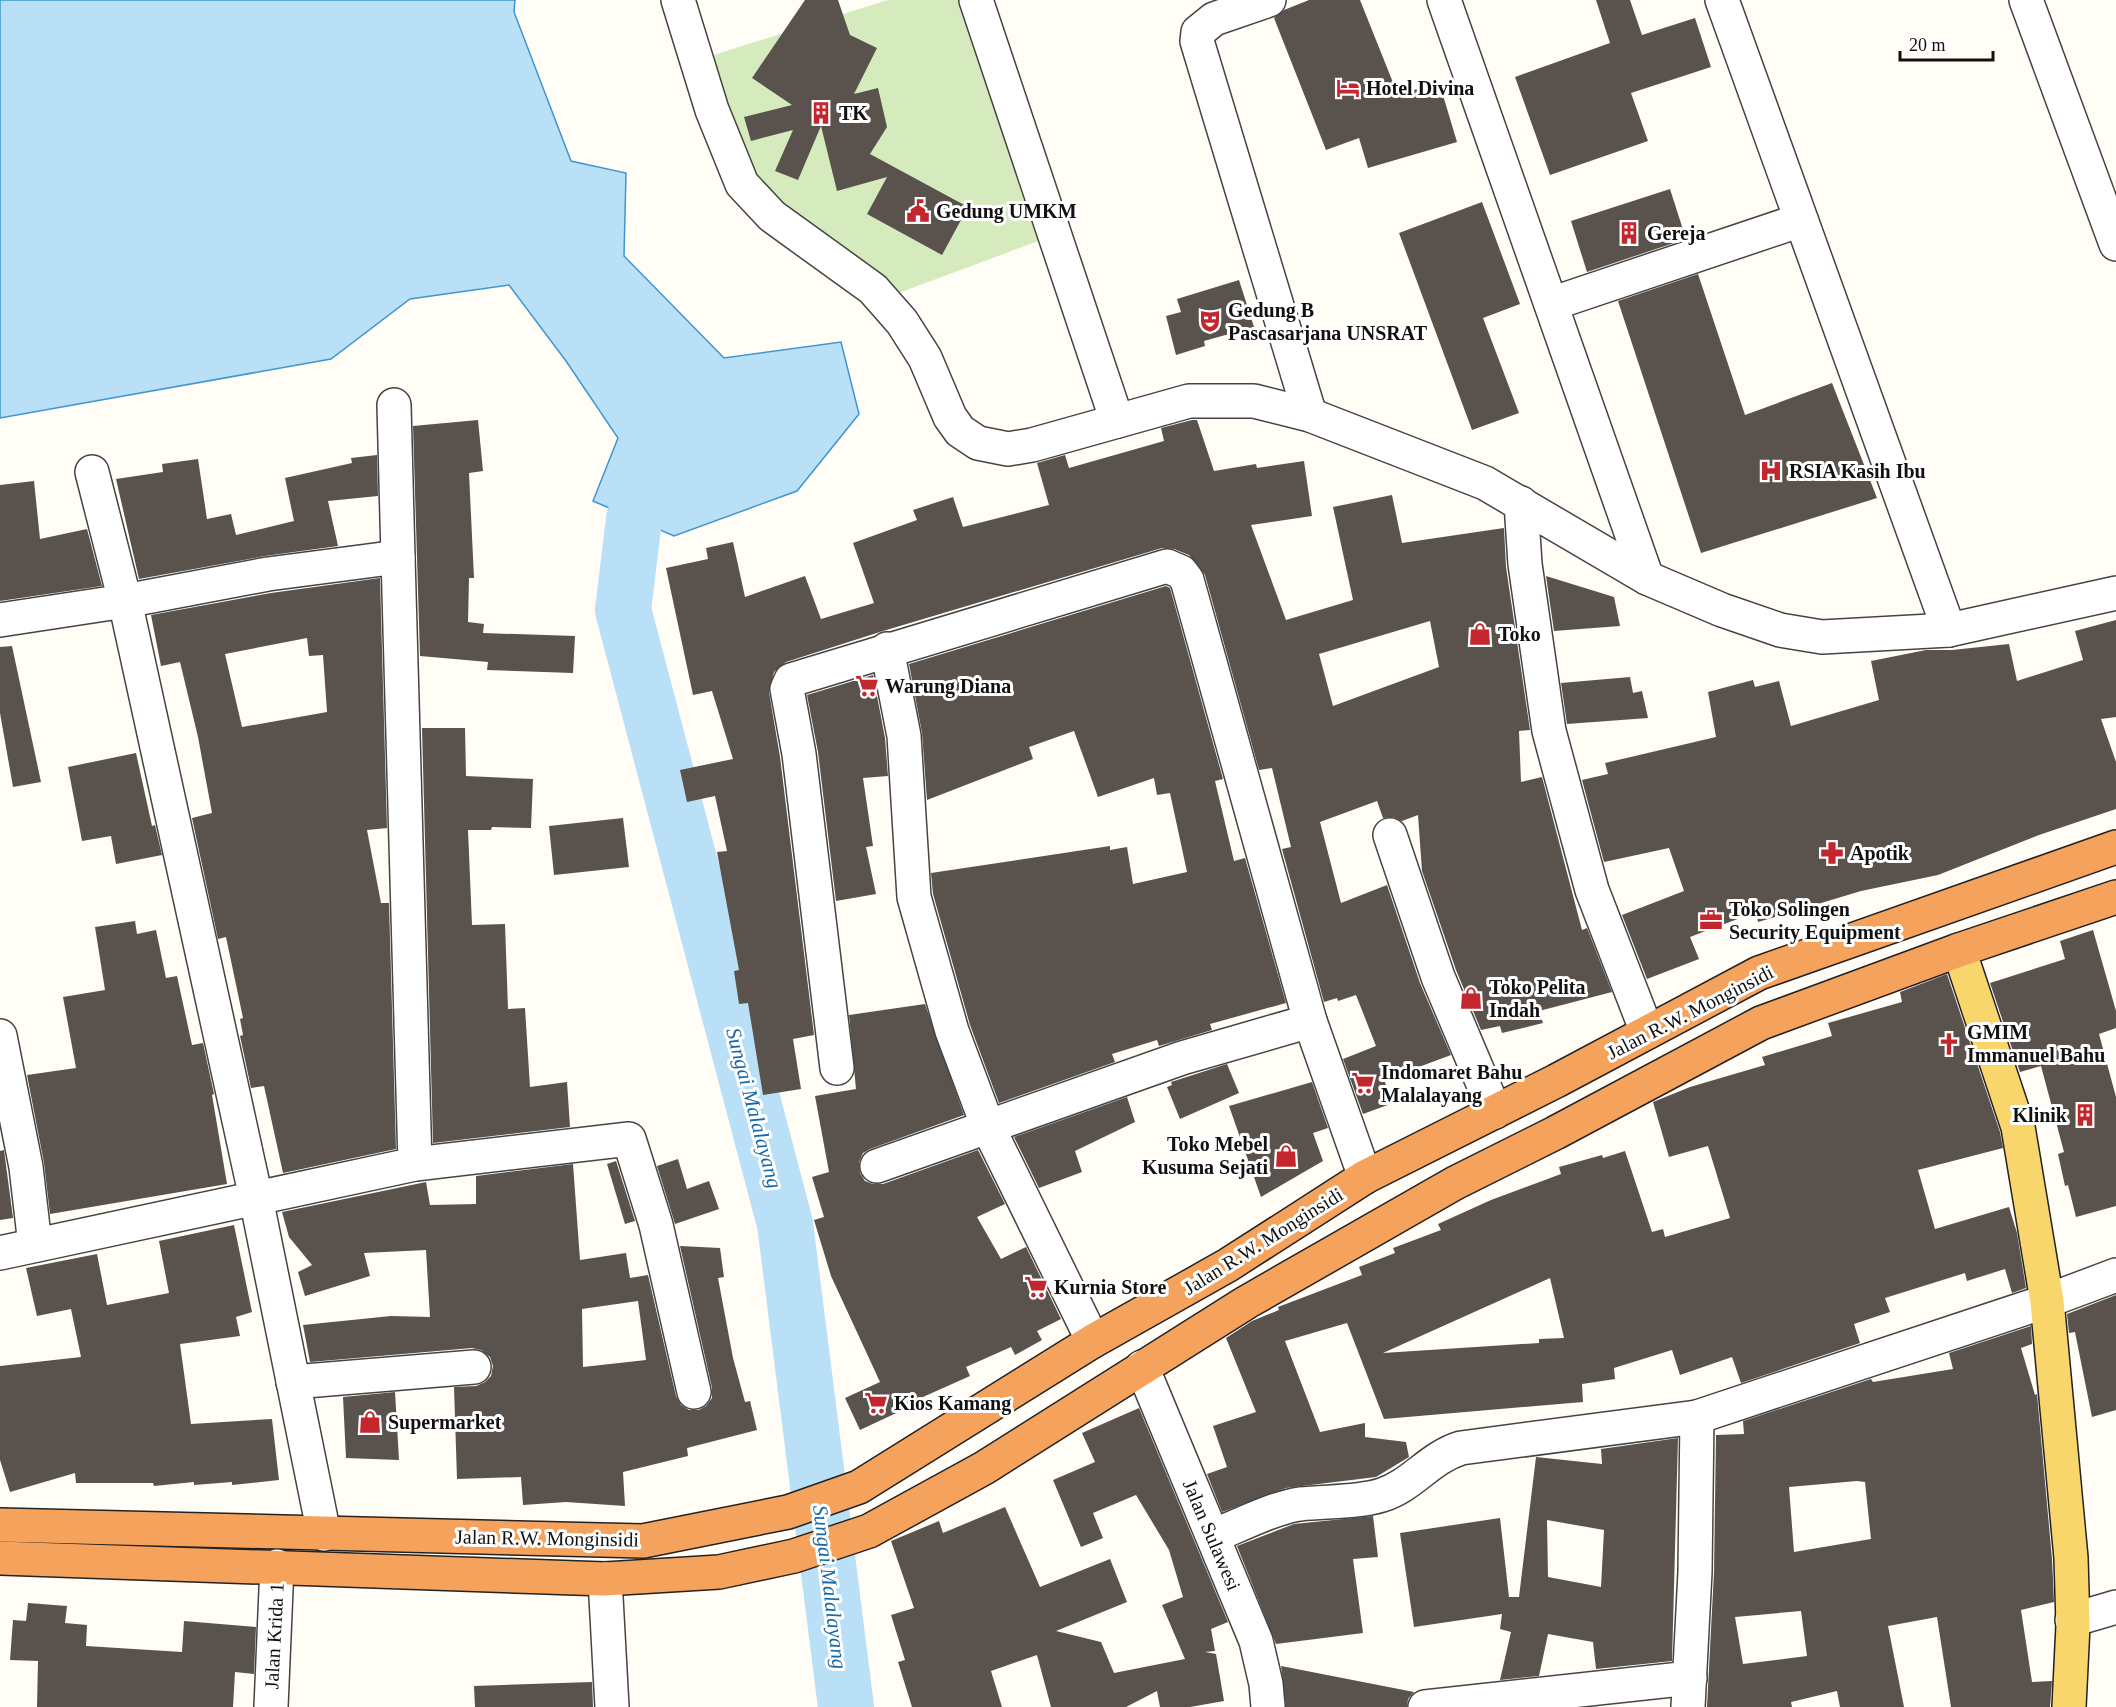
<svg xmlns="http://www.w3.org/2000/svg" width="2116" height="1707" font-family="Georgia,serif">
<style>
.green{fill:#d5ebbd}
.water{fill:#b9e0f7;stroke:#3f96cf;stroke-width:1.5}
.lines{fill:none;stroke-linecap:round;stroke-linejoin:round}
.river{stroke:#b9e0f7;stroke-width:56}
.building{fill:#5a524d;fill-rule:evenodd}
.minor-casing{stroke:#444;stroke-width:36}
.major-casing{stroke:#222;stroke-width:36}
.highway-casing{stroke:#222;stroke-width:36}
.minor{stroke:#fff;stroke-width:33}
.major{stroke:#f9d66b;stroke-width:33}
.highway{stroke:#f5a25d;stroke-width:33}
.labels{text-anchor:middle;stroke-width:6;stroke-linejoin:round;paint-order:stroke}
.poi-label{font-size:20px;font-weight:bold;fill:#111;stroke:#fff;text-anchor:start}
.street-label{font-size:20px;fill:#111;stroke:#fff}
.water-label{font-size:21px;font-style:italic;fill:#1768a6;stroke:#fff}
</style>
<rect width="100%" height="100%" fill="#fffdf5"/>
<path class="green" d="M888 0H972L1052 236 885 298 746 182 701 59Z"/>
<path class="water" d="M0 0H515L514 12 571 161 626 173 624 256 724 358 841 342 859 414 797 491 674 536 593 501 618 438 566 361 509 285 410 299 331 359 0 418Z"/>
<g class="lines">
<path class="river" d="M634 519 623 610 785 1224 846 1707"/>
</g>
<g class="building">
<path d="M805 0H838L850 35 877 48 854 94 878 88 887 127 870 154 968 207 942 255 867 214 887 177 837 191 821 126 798 180 775 171 793 130 751 141 744 117 792 105 752 78Z"/>
<path d="M1309 0H1360L1398 95 1439 82 1457 142 1368 168 1359 138 1326 150 1274 18 1284 10Z"/>
<path d="M1596 0H1630L1642 35 1695 18 1711 67 1631 93 1648 141 1550 175 1515 77 1610 43Z"/>
<path d="M1670 189 1686 239 1587 272 1571 221Z"/>
<path d="M1482 202 1520 304 1483 318 1519 413 1472 430 1399 233Z"/>
<path d="M1698 274 1745 415 1832 383 1877 498 1701 553 1618 301Z"/>
<path d="M1239 280 1254 327 1204 341 1205 346 1176 355 1166 316 1181 312 1177 299Z"/>
<path d="M478 420 483 471 469 473 474 578H469L468 622 484 624 483 633 575 636 573 673 487 670 488 662 420 656 413 426Z"/>
<path d="M1192 420H1197L1214 471 1256 464 1257 468 1304 461 1312 516 1251 525 1286 620 1353 600 1333 507 1392 495 1402 543 1504 528 1506 567 1530 730 1519 731 1521 782 1542 777 1582 930 1587 928 1612 992 1539 1011 1543 1023 1502 1033 1500 1026 1481 1030 1456 970 1422 871 1418 815 1402 821 1393 817 1383 818 1377 801 1320 822 1341 903 1387 885 1420 983 1451 1055 1384 1080 1393 1103 1363 1114 1343 1059 1376 1046 1356 995 1338 1001 1337 998 1324 1002 1282 849 1291 847 1272 768 1259 770 1205 575 1189 555 1174 549 1162 548 883 631 786 662 774 672 769 692 780 757 814 1035 793 1039 801 1089 763 1095 748 1003 739 1004 734 971 739 970 717 852 727 851 715 796 687 802 680 770 733 759 712 691 693 695 666 568 708 559 706 548 733 542 745 597 805 576 821 619 874 603 853 543 917 520 913 510 953 497 963 527 1049 505 1037 463 1065 455 1069 468 1164 441 1161 428ZM1430 621 1439 667 1333 706 1319 654Z"/>
<path d="M377 455 378 496 328 501 338 546 265 556 139 579 116 479 163 472 162 464 198 459 207 519 231 514 236 535 294 521 285 478 352 463 351 458Z"/>
<path d="M34 481 40 539 87 529 102 586 0 601V485Z"/>
<path d="M1546 576 1614 597 1620 626 1554 631Z"/>
<path d="M380 578 387 828 367 830 381 903H389L396 1149 283 1173 264 1086 251 1088 240 1036 243 1035 240 1019 243 1018 226 937 218 939 192 818 212 813 198 737 180 662 161 666 151 615 271 593ZM307 638 309 656 323 655 327 712 242 727 225 654Z"/>
<path d="M1166 586 1170 588 1223 779 1215 781 1234 861 1245 858 1286 1003 1210 1024 1212 1030 1159 1046 1157 1040 1112 1054 1115 1062 999 1103 970 1025 933 894 931 873 1110 846V850L1127 847 1133 884 1187 872 1170 793 1157 795 1154 778 1098 797 1074 731 1029 747 1033 759 927 800 922 733 909 664Z"/>
<path d="M2116 620V717L2101 719 2116 762V809L2039 835 1938 875 1861 891 1758 922 1756 912 1690 937 1699 959 1647 979 1622 915 1684 891 1669 848 1604 862 1582 780 1608 774 1605 763 1716 737 1708 692 1753 680 1755 687 1779 681 1791 726 1879 700 1871 661 1926 650H1952L2009 644 2017 681 2083 660 2075 631Z"/>
<path d="M12 646 41 782 13 787 0 713V647Z"/>
<path d="M873 675 885 738 888 776 863 778 873 846 866 847 876 894 836 901 818 752 807 695Z"/>
<path d="M1630 677 1633 693 1642 691 1648 718 1567 724 1561 683Z"/>
<path d="M422 728H465L466 776 533 779 531 828 492 827 491 830H468L472 925 505 924 508 1009 525 1008 530 1087 567 1082 570 1127 433 1143Z"/>
<path d="M136 753 152 826 155 825 162 855 116 864 111 836 82 841 68 767Z"/>
<path d="M623 818 629 867 554 875 549 826Z"/>
<path d="M135 921 137 934 156 930 166 978 177 976 192 1045 203 1043 214 1094 212 1095 227 1184 50 1214 44 1163 27 1075 76 1068 63 997 105 990 95 927Z"/>
<path d="M2093 930 2116 1011V1028L2099 1034 2116 1097V1206L2076 1217 2068 1185 2065 1186 2058 1154 2064 1152 2041 1066 2020 1072 1990 983 2065 959 2060 941Z"/>
<path d="M1947 974 2000 1132 2003 1148 1918 1170 1935 1229 2009 1207 2017 1233 2026 1288 2012 1293 2005 1269 1967 1281 1965 1273 1885 1298 1890 1312 1854 1324 1860 1343 1741 1383 1732 1357 1680 1375 1672 1350 1614 1368 1615 1379 1582 1384 1583 1402 1384 1419 1347 1323 1285 1341 1320 1432 1365 1423V1437L1406 1442 1409 1457 1376 1477 1286 1488 1222 1512 1207 1474 1227 1467 1213 1426 1256 1412 1226 1338 1252 1321 1279 1310 1278 1307 1362 1275 1359 1267 1395 1253 1393 1248 1441 1230 1438 1224 1491 1200 1561 1174 1559 1167 1602 1155 1603 1158 1625 1151 1652 1232 1663 1229 1665 1237 1730 1218 1708 1146 1669 1157 1653 1102 1690 1087 1765 1065 1762 1057 1832 1036 1828 1023 1902 1002 1900 992ZM1550 1278 1564 1338 1539 1339V1343L1383 1353Z"/>
<path d="M925 1004 964 1115 870 1149 863 1153 859 1162 860 1173 865 1181 873 1184H883L978 1150 1005 1204 977 1217 1001 1259 1026 1247 1061 1319 1037 1331 1042 1340 1015 1355 1011 1347 966 1367 970 1376 905 1405 907 1408 860 1430 845 1398 880 1382 831 1276 814 1220 824 1217 812 1177 829 1172 815 1096 856 1089 849 1015Z"/>
<path d="M1227 1064 1239 1093 1180 1119 1167 1087 1172 1085 1171 1082Z"/>
<path d="M1312 1082 1328 1128 1313 1133 1323 1161 1261 1197 1229 1106Z"/>
<path d="M1127 1097 1135 1122 1075 1151 1082 1172 1039 1188 1014 1137Z"/>
<path d="M4 1150 13 1218 0 1220V1151Z"/>
<path d="M678 1159 687 1189 709 1181 719 1209 675 1224 657 1166Z"/>
<path d="M616 1161 635 1221 625 1224 607 1164Z"/>
<path d="M573 1164 580 1260 626 1253 630 1278 648 1275 676 1396 681 1405 689 1410H699L706 1406 712 1398V1388L680 1246 720 1248 724 1277 718 1278 733 1358 745 1402 750 1401 757 1430 687 1448 688 1456 623 1472 625 1506 566 1502 523 1505 521 1477 457 1479 454 1387 476 1386 485 1382 491 1376 493 1366 490 1357 481 1350 472 1348 310 1362 303 1325 391 1316 430 1317 426 1250 364 1253 370 1276 305 1296 298 1272 312 1265 289 1237 282 1212 426 1182 430 1205 476 1204V1176ZM638 1301 646 1360 583 1367 582 1309Z"/>
<path d="M234 1225 252 1312 236 1317 240 1336 180 1344 191 1424 272 1419 279 1480 232 1485V1482L194 1485V1482L154 1486 153 1483H76L75 1473 10 1492 0 1460V1366L81 1357 71 1309 37 1316 26 1268 97 1254 107 1305 169 1293 159 1241Z"/>
<path d="M2116 1295V1410L2092 1417 2075 1332 2069 1333 2067 1314Z"/>
<path d="M2031 1326 2032 1344 2021 1348 2035 1395 2037 1394 2052 1559 2054 1602 2021 1610 2032 1682 2052 1681 2050 1707H1951L1937 1617 1888 1626 1904 1707H1840L1837 1691 1791 1702 1792 1707H1707L1714 1572 1716 1435 1744 1434 1743 1421 1871 1379 1873 1382 1953 1369 1949 1353ZM1857 1481 1865 1482 1871 1539 1794 1552 1789 1487ZM1801 1611 1807 1656 1743 1664 1735 1617Z"/>
<path d="M395 1392 399 1460 346 1458 343 1397Z"/>
<path d="M1139 1408 1228 1622 1211 1629 1215 1651 1205 1652 1216 1654 1224 1701 1190 1707H1160L1157 1691 1126 1707H1051L1037 1655 991 1671 1002 1707H912L898 1662 905 1660 891 1615 914 1608 891 1541 939 1521 943 1533 1005 1507 1040 1587 1110 1559 1127 1602 1056 1631 1101 1642 1114 1673 1185 1659 1162 1605 1183 1597 1169 1550 1136 1495 1093 1513 1103 1538 1081 1547 1053 1480 1095 1462 1082 1433Z"/>
<path d="M1678 1438 1672 1661 1596 1669 1593 1642 1548 1634 1539 1676 1500 1680 1511 1632 1500 1629 1502 1614 1414 1627 1400 1533 1500 1518 1509 1597H1519L1536 1457 1602 1464 1601 1449ZM1547 1520 1604 1530 1601 1587 1548 1577Z"/>
<path d="M1373 1516 1378 1557 1353 1559 1363 1633 1276 1644 1237 1546 1294 1524Z"/>
<path d="M28 1603 67 1606 65 1623 87 1625 86 1646 182 1652 184 1621 256 1627 254 1674 235 1672 233 1707H37L38 1661 10 1660 13 1620 26 1621Z"/>
<path d="M1281 1666 1414 1692 1408 1699 1407 1707H1286Z"/>
<path d="M592 1682 593 1707H475L474 1686Z"/>
</g>
<g class="lines">
<g class="minor-casing">
<g id="minor">
<path d="M678 0 712 110 742 184 772 216 873 289 902 322 925 358 950 417 960 431 978 443 1008 449 1032 445 1189 401H1254L1310 415 1485 483 1647 578 1722 610 1780 630 1822 637 1949 630 2116 593"/>
<path d="M976 0 1117 421"/>
<path d="M1269 0 1214 19 1198 32 1197 41 1310 415"/>
<path d="M1444 0 1647 578"/>
<path d="M1722 0 1949 630"/>
<path d="M2026 0 2116 244"/>
<path d="M1551 304 1801 220"/>
<path d="M394 405 398 557"/>
<path d="M92 472 125 601 268 574 398 557 415 1164"/>
<path d="M1521 503 1525 564 1549 731 1592 890 1647 1032"/>
<path d="M0 620 125 601 256 1198 324 1534"/>
<path d="M887 649 904 736 914 897 952 1031 988 1127 1093 1341"/>
<path d="M1390 835 1438 977 1495 1112"/>
<path d="M0 1036 26 1167 35 1245"/>
<path d="M837 1068 799 754 787 689 791 680 1167 566 1181 572 1187 580 1310 1021 1365 1177"/>
<path d="M877 1166 1182 1058 1310 1021"/>
<path d="M0 1253 415 1164 629 1139 656 1225 694 1392"/>
<path d="M1142 1367 1256 1641 1266 1684 1268 1707"/>
<path d="M293 1382 474 1367"/>
<path d="M1213 1536C1238 1526 1273 1508 1300 1504 1327 1501 1356 1503 1382 1495 1413 1485 1429 1458 1461 1448L1697 1417 2047 1301 2116 1275"/>
<path d="M605 1579 612 1707"/>
<path d="M2072 1620 2116 1607"/>
<path d="M271 1707 277 1566"/>
<path d="M1425 1707 1690 1678"/>
<path d="M1688 1707 1695 1572 1697 1417"/>
</g>
</g>
<g class="major-casing">
<path id="major" d="M1959 950 2018 1127 2047 1301 2071 1558 2073 1625 2069 1707"/>
</g>
<g class="highway-casing">
<g id="highway">
<path d="M0 1525 643 1541 788 1512 859 1487 1093 1341 1228 1265 1365 1177 1556 1081 1759 973 2116 847"/>
<path d="M0 1558 605 1579 719 1572 794 1556 869 1531 984 1468 1247 1302 1455 1183 1555 1133 1761 1023 1959 950 2116 897"/>
</g>
</g>
<use href="#minor" class="minor"/>
<use href="#major" class="major"/>
<use href="#highway" class="highway"/>
</g>
<defs>
<g id="hotel-bare" transform="scale(1.8)"><path d="M-6-4.5h1.5V1H6V5H4.5V3h-9V5H-6ZM-4 0a1.8 1.8 0 1 1 3.6 0ZM.5 0V-2.5h3Q6-2.5 6 0Z" fill="#c4262e" stroke="#fff" stroke-width="2.5" paint-order="stroke"/></g>
<g id="building-bare" transform="scale(1.8)"><path d="M-4-6H4V6H1V3H-1V6H-4ZM-2.5-4.3h1.7v1.8h-1.7ZM.8-4.3h1.7v1.8H.8ZM-2.5-1h1.7V.8h-1.7ZM.8-1h1.7V.8H.8Z" fill="#c4262e" stroke="#fff" stroke-width="2.5" paint-order="stroke"/></g>
<g id="civic-bare" transform="scale(1.8)"><path d="M-.6-6.5H3V-4.5H.6V-3L4-1V1h2V6H-6V1h2V-1L-.6-3ZM-1.2 2.5V6h2.4V2.5Z" fill="#c4262e" stroke="#fff" stroke-width="2.5" paint-order="stroke"/></g>
<g id="theatre-bare" transform="scale(1.8)"><path d="M-5-5.5Q0-4 5-5.5V0Q5 5 0 6Q-5 5-5 0ZM-3.3-2.5H-1v1.5H-3.3ZM1-2.5H3.3v1.5H1ZM-2.8 1Q0 5.5 2.8 1Z" fill="#c4262e" stroke="#fff" stroke-width="2.5" paint-order="stroke"/></g>
<g id="hospital-bare" transform="scale(1.8)"><path d="M-5-5h3v3.5h4V-5h3V5h-3V1.5h-4V5h-3Z" fill="#c4262e" stroke="#fff" stroke-width="2.5" paint-order="stroke"/></g>
<g id="shop-bare" transform="scale(1.8)"><path d="M-5-2.5h2.3a2.7 3.5 0 0 1 5.4 0H5L5.5 6h-11ZM-1.5-2.5h3a1.5 2.3 0 0 0-3 0Z" fill="#c4262e" stroke="#fff" stroke-width="2.5" paint-order="stroke"/></g>
<g id="supermarket-bare" transform="scale(1.8)"><path d="M-6-5.5h2.5l.6 2H6L4.5 2H-2.5L-4.4-4H-6ZM-1.5 3.2a1.3 1.3 0 1 0 .1 0ZM3 3.2a1.3 1.3 0 1 0 .1 0Z" fill="#c4262e" stroke="#fff" stroke-width="2.5" paint-order="stroke"/></g>
<g id="pharmacy-bare" transform="scale(1.8)"><path d="M-2-6h4v4h4v4h-4v4h-4v-4h-4v-4h4Z" fill="#c4262e" stroke="#fff" stroke-width="2.5" paint-order="stroke"/></g>
<g id="office-bare" transform="scale(1.8)"><path d="M-6-3h4V-5.5h4V-3h4V5H-6ZM-1-4.5V-3h2v-1.5ZM-6 0V1H6V0Z" fill="#c4262e" stroke="#fff" stroke-width="2.5" paint-order="stroke"/></g>
<g id="church-bare" transform="scale(1.8)"><path d="M-1.2-6h2.4v3.5h3.3v2.4h-3.3V6h-2.4V-.1h-3.3v-2.4h3.3Z" fill="#c4262e" stroke="#fff" stroke-width="2.5" paint-order="stroke"/></g>
</defs>
<g fill-rule="evenodd">
<use href="#hotel-bare" x="1348" y="88"/>
<use href="#building-bare" x="821" y="113"/>
<use href="#civic-bare" x="918" y="211"/>
<use href="#building-bare" x="1629" y="233"/>
<use href="#theatre-bare" x="1210" y="321"/>
<use href="#hospital-bare" x="1771" y="471"/>
<use href="#shop-bare" x="1480" y="634"/>
<use href="#supermarket-bare" x="867" y="686"/>
<use href="#pharmacy-bare" x="1832" y="853"/>
<use href="#office-bare" x="1711" y="920"/>
<use href="#shop-bare" x="1471" y="998"/>
<use href="#church-bare" x="1949" y="1044"/>
<use href="#supermarket-bare" x="1363" y="1083"/>
<use href="#building-bare" x="2085" y="1115"/>
<use href="#shop-bare" x="1286" y="1156"/>
<use href="#supermarket-bare" x="1036" y="1287"/>
<use href="#supermarket-bare" x="876" y="1403"/>
<use href="#shop-bare" x="370" y="1422"/>
</g>
<g class="labels">
<g class="poi-label">
<text x="1366" y="95">Hotel Divina</text>
<text x="839" y="120">TK</text>
<text x="936" y="218">Gedung UMKM</text>
<text x="1647" y="240">Gereja</text>
<text x="1228" y="317">Gedung B<tspan x="1228" dy="23">Pascasarjana UNSRAT</tspan></text>
<text x="1789" y="478">RSIA Kasih Ibu</text>
<text x="1498" y="641">Toko</text>
<text x="885" y="693">Warung Diana</text>
<text x="1850" y="860">Apotik</text>
<text x="1729" y="916">Toko Solingen<tspan x="1729" dy="23">Security Equipment</tspan></text>
<text x="1489" y="994">Toko Pelita<tspan x="1489" dy="23">Indah</tspan></text>
<text x="1967" y="1039">GMIM<tspan x="1967" dy="23">Immanuel Bahu</tspan></text>
<text x="1381" y="1079">Indomaret Bahu<tspan x="1381" dy="23">Malalayang</tspan></text>
<text x="2067" y="1122" text-anchor="end">Klinik</text>
<text x="1268" y="1151" text-anchor="end">Toko Mebel<tspan x="1268" dy="23">Kusuma Sejati</tspan></text>
<text x="1054" y="1294">Kurnia Store</text>
<text x="894" y="1410">Kios Kamang</text>
<text x="388" y="1429">Supermarket</text>
</g>
<g class="street-label">
<text transform="translate(1690 1012) rotate(-27)" y="7">Jalan R.W. Monginsidi</text>
<text transform="translate(1263 1241) rotate(-32)" y="7">Jalan R.W. Monginsidi</text>
<text transform="translate(1212 1535) rotate(67)" y="7">Jalan Sulawesi</text>
<text transform="translate(547 1538) rotate(1)" y="7">Jalan R.W. Monginsidi</text>
<text transform="translate(274 1636) rotate(-87)" y="7">Jalan Krida 1</text>
</g>
<g class="water-label">
<text transform="translate(754 1108) rotate(75)" y="7">Sungai Malalayang</text>
<text transform="translate(830 1587) rotate(83)" y="7">Sungai Malalayang</text>
</g>
</g>
<path d="M1900 51v9h93v-9" fill="none" stroke="#111111" stroke-width="3"/>
<text x="1909" y="51" font-size="18" fill="#111111" stroke="#ffffff" stroke-width="4.5" paint-order="stroke">20 m</text>
</svg>
